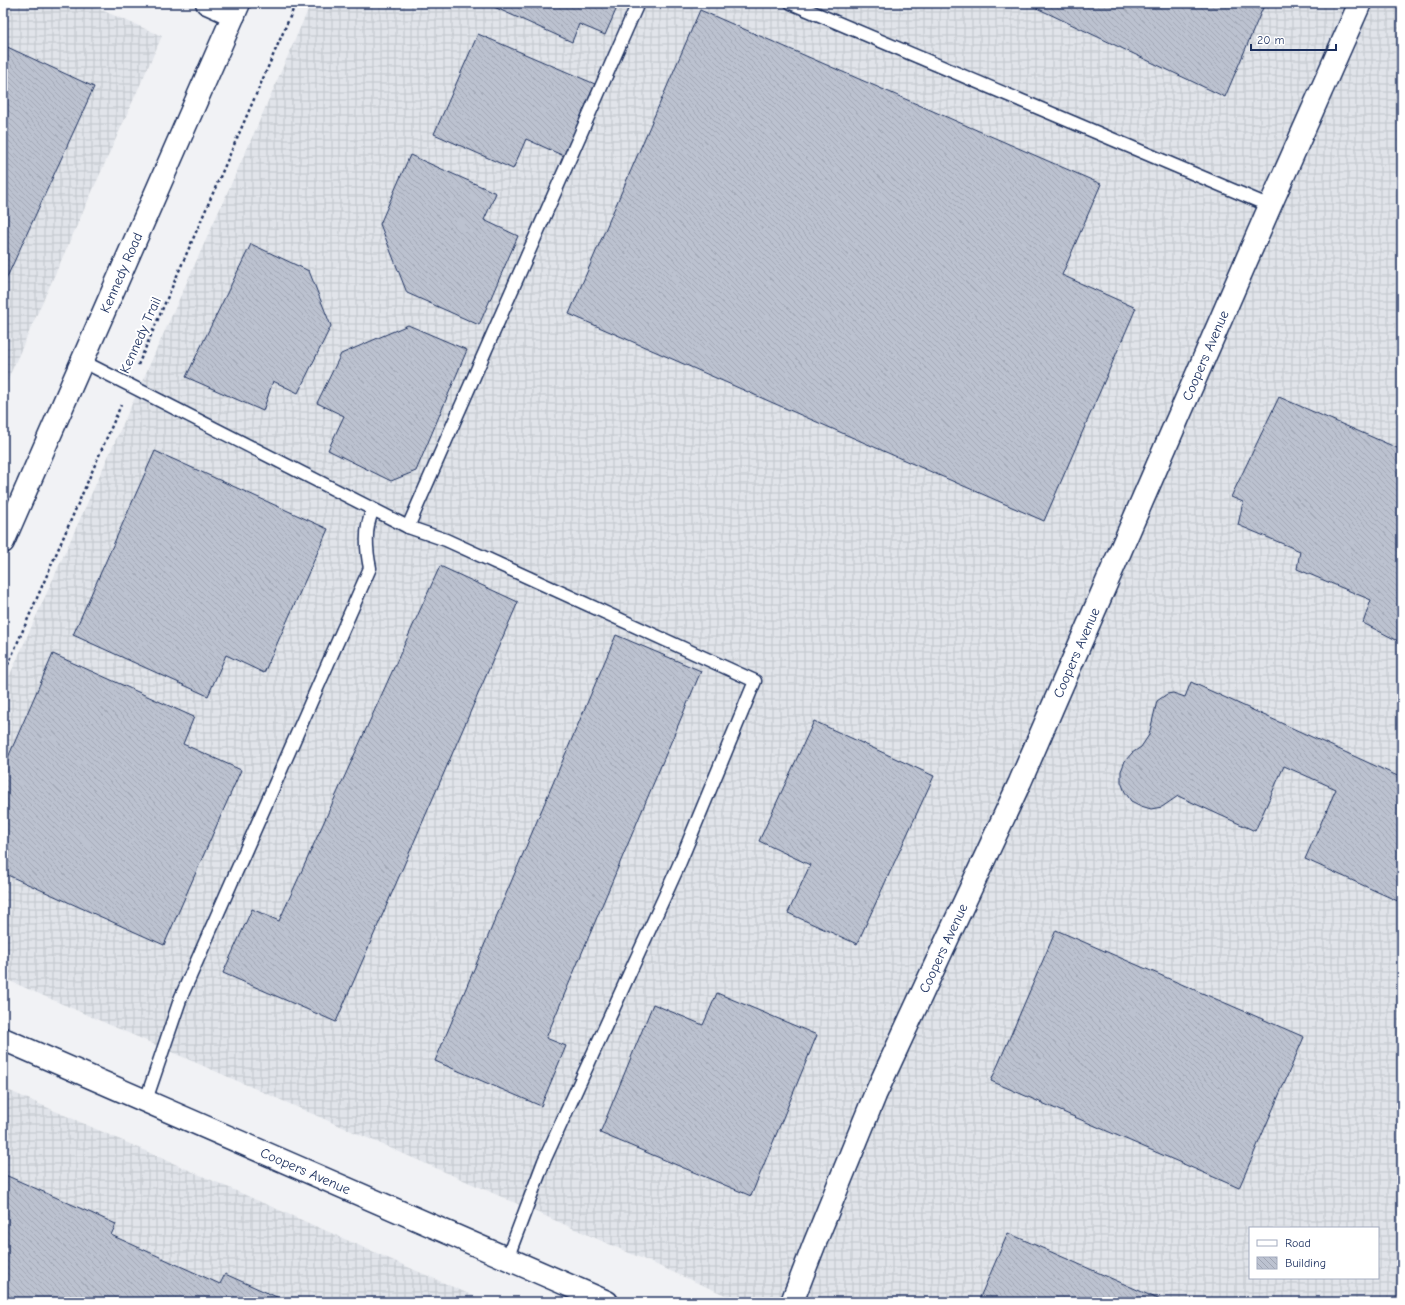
<svg xmlns="http://www.w3.org/2000/svg" width="1405" height="1305" font-family="'Comic Neue',sans-serif">
<style>
.industrial{fill:url(#industrial-grid);fill-rule:evenodd}
.building{fill:url(#building-back-hatch);stroke:#1b2f5e}
.lines{fill:none;stroke-linecap:round;stroke-linejoin:round}
.service-casing{stroke:#1b2f5e;stroke-width:15}
.minor-casing{stroke:#1b2f5e;stroke-width:25}
.secondary-casing{stroke:#1b2f5e;stroke-width:25}
.path{stroke:#1b2f5e;stroke-width:2.5;stroke-dasharray:3 3;stroke-linecap:butt}
.service{stroke:#fff;stroke-width:12}
.minor{stroke:#fff;stroke-width:22}
.secondary{stroke:#fff;stroke-width:22}
.labels{text-anchor:middle;stroke-width:4;stroke-linejoin:round;paint-order:stroke}
.street-label{font-size:14px;fill:#1b2f5e;stroke:#fff}
</style>
<defs>
<pattern id="industrial-grid" width="8" height="8" patternUnits="userSpaceOnUse"><rect width="8" height="8" fill="#e1e4ea"/><path d="M0 4h8M4 0v8" fill="none" stroke="#c0c4cb"/></pattern>
<pattern id="building-back-hatch" width="6" height="6" patternUnits="userSpaceOnUse"><rect width="6" height="6" fill="#bcc2d0"/><path d="M-1 5l2 2M0 0l6 6M5-1l2 2" fill="none" stroke="#a1a7b5"/></pattern>
</defs>
<rect width="100%" height="100%" fill="#f1f2f5"/>
<filter id="ink" filterUnits="userSpaceOnUse"><feTurbulence type="fractalNoise" baseFrequency=".025" numOctaves="2"/><feDisplacementMap in="SourceGraphic" scale="8" xChannelSelector="R" yChannelSelector="G"/><feConvolveMatrix kernelMatrix="1 2 1 2 8 2 1 2 1" color-interpolation-filters="sRGB"/></filter>
<g filter="url(#ink)">
<g class="industrial">
<path d="M3 3H85L162 36 3 390Z"/>
<path d="M311 3H1402V1302H741L3 978V690L255 131ZM1250 1228H1378V1278H1250Z"/>
<path d="M3 1088 487 1302H3Z"/>
</g>
<g class="building">
<path d="M496 3H619L605 35 579 24 572 42 494 7Z"/>
<path d="M1026 3H1265L1225 97Z"/>
<path d="M700 10 1101 184 1062 275 1136 308 1044 521 569 314Z"/>
<path d="M478 34 595 84 564 156 526 139 513 169 434 134Z"/>
<path d="M3 45 94 87 3 286Z"/>
<path d="M410 155 496 193 484 220 518 236 479 325 407 293 380 224Z"/>
<path d="M251 244 309 271 331 326 298 393 273 381 263 411 186 377Z"/>
<path d="M408 325 467 350 416 471 391 481 328 450 344 416 317 403 341 354Z"/>
<path d="M1279 397 1402 450V643L1363 623 1371 600 1297 569 1300 551 1238 525 1243 502 1231 497Z"/>
<path d="M155 451 328 529 264 673 226 655 208 696 73 635Z"/>
<path d="M440 566 518 602 336 1022 223 973 252 909 279 921Z"/>
<path d="M616 635 701 671 546 1038 566 1046 541 1106 435 1061Z"/>
<path d="M53 654 194 717 183 744 241 770 164 945 3 873V769Z"/>
<path d="M1191 682 1402 778V903L1305 859 1336 789 1284 766 1255 831 1178 796 1162 807 1151 809 1141 806 1131 801 1125 792 1121 782V771L1125 761 1132 753 1141 747 1149 735 1157 701 1167 694 1173 693 1185 697Z"/>
<path d="M814 721 934 776 857 944 788 913 810 865 759 841Z"/>
<path d="M1056 930 1304 1037 1239 1188 991 1081Z"/>
<path d="M717 993 817 1035 751 1196 600 1133 653 1004 703 1025Z"/>
<path d="M3 1174 116 1224 111 1235 220 1284 225 1274 288 1302H15L3 1296V1275L6 1268 3 1266Z"/>
<path d="M1008 1233 1165 1302H978Z"/>
</g>
<g class="lines">
<g class="service-casing">
<g id="service">
<path d="M791 3 1270 206"/>
<path d="M82 361 408 527 446 540 755 681 678 867 544 1161 507 1259"/>
<path d="M408 527 638 3"/>
<path d="M146 1100 181 997 370 568C366 549 364 528 373 510"/>
</g>
</g>
<g class="minor-casing">
<g id="minor">
<path d="M207 3 234 15"/>
<path id="s1" d="M3 1039 607 1302"/>
<path id="s2" d="M792 1302 814 1245 875 1095 1020 782 1270 206 1360 3"/>
</g>
</g>
<g class="secondary-casing">
<g id="secondary">
<path id="s3" d="M3 542 239 3"/>
</g>
</g>
<g class="path">
<path d="M138 365 296 3"/>
<path d="M3 676 121 405"/>
</g>
<use href="#service" class="service"/>
<use href="#minor" class="minor"/>
<use href="#secondary" class="secondary"/>
</g>
</g>
<g class="labels">
<g class="street-label">
<text dy="5" stroke="none"><textPath href="#s3" startOffset="294">Kennedy Road</textPath></text>
<text transform="translate(140 335) rotate(-66)" y="5">Kennedy Trail</text>
<text dy="5" stroke="none"><textPath href="#s2" startOffset="1033">Coopers Avenue</textPath></text>
<text dy="5" stroke="none"><textPath href="#s2" startOffset="709">Coopers Avenue</textPath></text>
<text dy="5" stroke="none"><textPath href="#s2" startOffset="385">Coopers Avenue</textPath></text>
<text dy="5" stroke="none"><textPath href="#s1" startOffset="330">Coopers Avenue</textPath></text>
</g>
</g>
<rect width="1405" height="1305" fill="none" stroke="#fff" stroke-width="16"/>
<rect x="8" y="8" width="1389" height="1289" fill="none" stroke="#1b2f5e" stroke-width="1.5" filter="url(#ink)"/>
<rect x="1249" y="1227" width="130" height="52" fill="#ffffff" stroke="#a4acbf"/>
<rect x="1257" y="1240" width="20" height="6" fill="#ffffff" stroke="#a4acbf"/>
<text x="1285" y="1247" font-size="12" fill="#1b2f5e">Road</text>
<rect x="1257" y="1257" width="20" height="12" fill="url(#building-back-hatch)" stroke="#a4acbf"/>
<text x="1285" y="1267" font-size="12" fill="#1b2f5e">Building</text>
<path d="M1251 44v6h85v-6" fill="none" stroke="#1b2f5e" stroke-width="2"/>
<text x="1257" y="44" font-size="12" fill="#1b2f5e" stroke="#ffffff" stroke-width="3" paint-order="stroke">20 m</text>
</svg>
